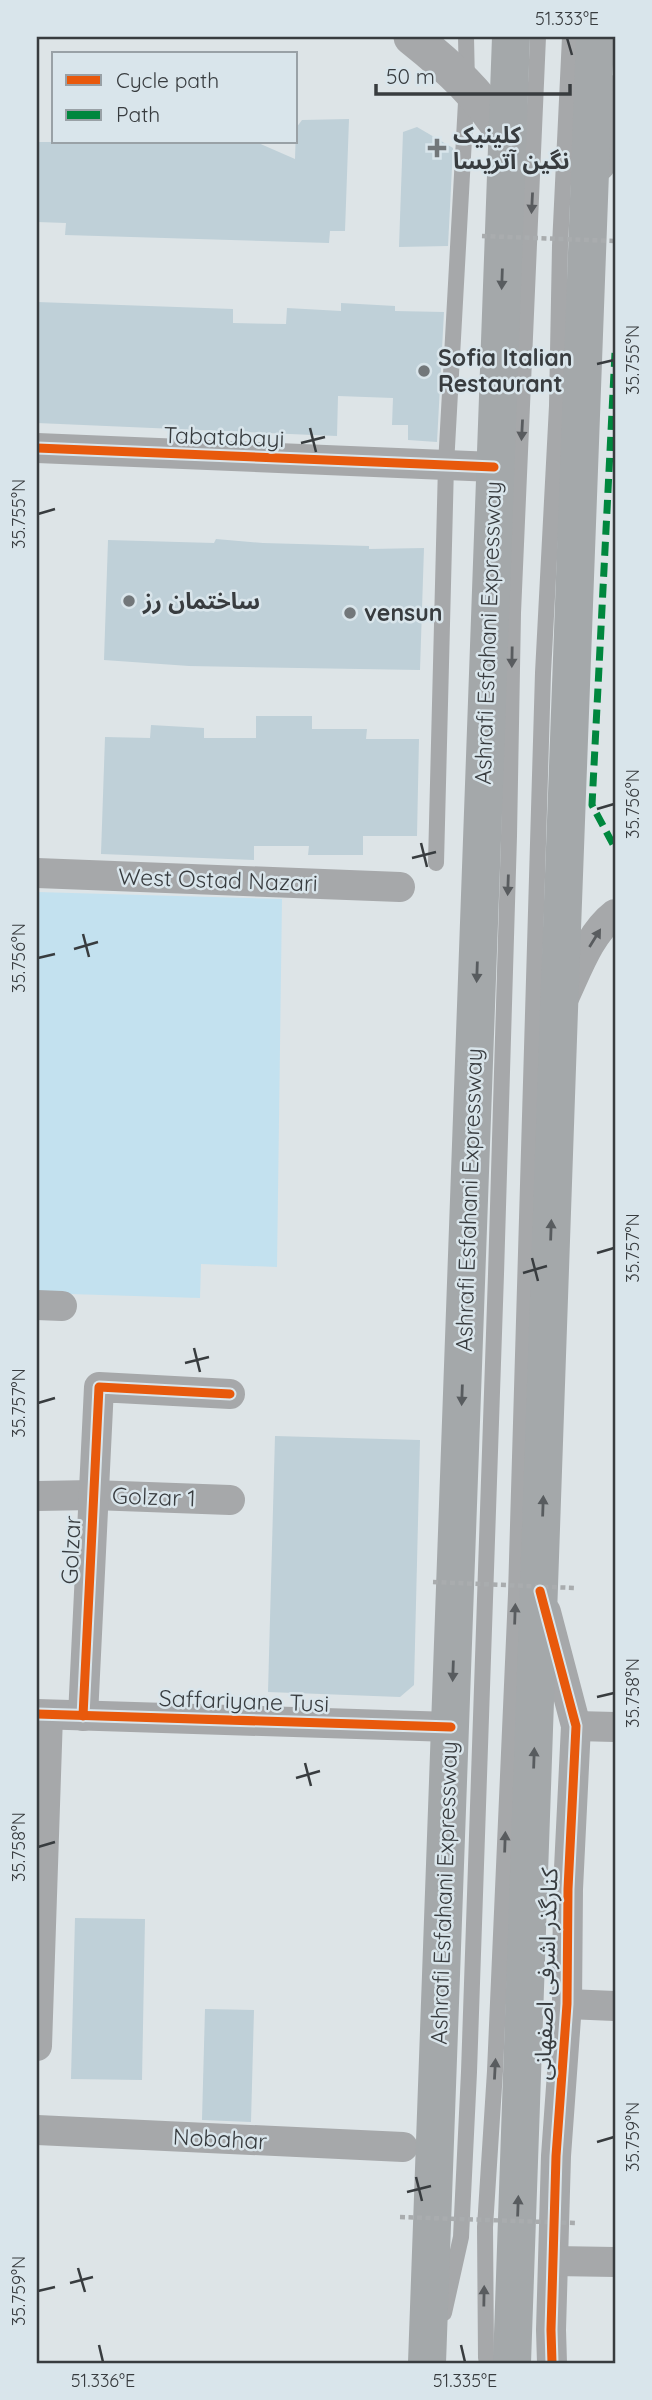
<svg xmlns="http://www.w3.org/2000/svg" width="652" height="2400" font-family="Quicksand,'Noto Sans Arabic',sans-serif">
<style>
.green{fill:#c3e1ef}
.building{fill:#bfd0d8}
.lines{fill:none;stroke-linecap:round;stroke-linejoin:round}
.service{stroke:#a6a8aa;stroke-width:16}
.minor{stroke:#a6a8aa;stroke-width:30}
.tertiary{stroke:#a6a8aa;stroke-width:37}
.secondary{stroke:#a5a8aa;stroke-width:38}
.trunk{stroke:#a4a8aa;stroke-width:38}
.path-bridge{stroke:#a9acae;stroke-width:4.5;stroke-dasharray:5 3.5;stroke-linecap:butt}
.quiet{stroke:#00873e;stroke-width:7;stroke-dasharray:14 7;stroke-linecap:butt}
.cycleway-casing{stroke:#d9e5eb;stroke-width:13}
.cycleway{stroke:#e8590c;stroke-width:9}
.oneway{fill:#595c5f}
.oneway2{fill:#585c5f}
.ticks{fill:none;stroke:#383c3f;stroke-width:2.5}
.poi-dot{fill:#72777a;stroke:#d9e5eb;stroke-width:2.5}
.labels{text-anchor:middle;stroke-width:5;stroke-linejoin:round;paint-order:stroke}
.poi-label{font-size:23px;font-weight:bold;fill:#383c3f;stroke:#d9e5eb;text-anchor:start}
.street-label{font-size:23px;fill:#383c3f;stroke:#d9e5eb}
.neatline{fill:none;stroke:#383c3f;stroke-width:2.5}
.ticks-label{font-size:18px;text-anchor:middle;fill:#383c3f}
</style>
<rect width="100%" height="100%" fill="#dde4e7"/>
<path class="green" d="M37 892 282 899 277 1267 201 1264 200 1298 37 1293Z"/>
<g class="building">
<path d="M349 119 345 231H330L329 243 65 235 66 223 37 222V142H256L295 159 296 128 302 120Z"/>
<path d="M417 127 453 148 448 246 399 247 403 132Z"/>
<path d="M37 302 233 309V323L286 324 287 308 341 311V303L395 306V311L444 312 437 442 408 440V425H392L393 398 338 396 337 436 37 423Z"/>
<path d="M216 539 263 543 369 546V549L424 548 420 670 189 666 104 660 108 540 214 543Z"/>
<path d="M256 716H312V729H367L366 739H419L417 836H363V855H308L309 846H254V860L101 854 105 737 150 738 151 725 204 728V738H256Z"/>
<path d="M275 1436 420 1440 414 1685 400 1697 268 1692Z"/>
<path d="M75 1918 145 1919 142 2080 71 2079Z"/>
<path d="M205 2009 254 2010 251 2122 202 2120Z"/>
</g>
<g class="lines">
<g class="service">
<path d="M436 863 446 465 467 84 466 37"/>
<path d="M444 2313 461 2237 469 2072 496 1274 509 836 513 613 538 37"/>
<path d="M490 2363 486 2358 485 2227 495 2071 516 1594 543 673 557 406 560 246 570 37"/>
</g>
<g class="minor">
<path d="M37 448 494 467"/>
<path d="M37 873 400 887"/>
<path d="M563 1000C577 971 589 934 615 914"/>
<path d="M37 1305 62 1306"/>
<path d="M37 1496 93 1495 230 1500"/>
<path d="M546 1612 576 1726 568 1889 567 2004 556 2156 551 2330 552 2363"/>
<path d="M37 1714 451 1727"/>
<path d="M83 1716 99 1387 230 1394"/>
<path d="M576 1726 615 1727"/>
<path d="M567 2004 615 2006"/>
<path d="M37 2046 48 1715"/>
<path d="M37 2130 403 2147"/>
<path d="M554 2261 615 2262"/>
</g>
<path class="tertiary" d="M412 37C451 68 480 95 507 138"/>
<path class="secondary" d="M597 163 615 94"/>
<g class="trunk">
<path d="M427 2363 511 37"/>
<path d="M512 2363 559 1010 595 37"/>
</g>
<g class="path-bridge">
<path d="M482 236 614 241"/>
<path d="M433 1582 575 1588"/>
<path d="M400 2217 575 2223"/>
</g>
<path class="quiet" d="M615 353 592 805 615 848"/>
<g class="cycleway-casing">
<g id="cycleway">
<path d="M37 448 494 467"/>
<path d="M540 1591 576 1726 568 1889 567 2004 556 2156 551 2330 552 2363"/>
<path d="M37 1714 451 1727"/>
<path d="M83 1716 99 1387 230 1394"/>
</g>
</g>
<use href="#cycleway" class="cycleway"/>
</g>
<defs><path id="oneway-solid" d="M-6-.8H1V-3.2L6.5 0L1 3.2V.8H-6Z" transform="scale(1.75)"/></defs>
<g class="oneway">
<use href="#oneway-solid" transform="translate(532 203) rotate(93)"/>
<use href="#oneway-solid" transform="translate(522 430) rotate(93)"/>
<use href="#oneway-solid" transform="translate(512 657) rotate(91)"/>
<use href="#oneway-solid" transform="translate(508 885) rotate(92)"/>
<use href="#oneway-solid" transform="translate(595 938) rotate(-58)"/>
<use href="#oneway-solid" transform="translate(515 1614) rotate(-88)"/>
<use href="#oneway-solid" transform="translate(505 1842) rotate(-88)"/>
<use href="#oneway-solid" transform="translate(495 2069) rotate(-87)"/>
<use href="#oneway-solid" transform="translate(484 2296) rotate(-89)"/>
</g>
<g class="oneway2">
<use href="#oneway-solid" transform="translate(502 279) rotate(92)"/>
<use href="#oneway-solid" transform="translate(477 972) rotate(92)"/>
<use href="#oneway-solid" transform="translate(551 1230) rotate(-88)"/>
<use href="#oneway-solid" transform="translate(462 1395) rotate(92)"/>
<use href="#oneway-solid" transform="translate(543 1506) rotate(-88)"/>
<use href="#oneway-solid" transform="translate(453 1671) rotate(92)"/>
<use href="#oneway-solid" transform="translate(534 1758) rotate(-88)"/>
<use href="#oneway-solid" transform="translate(518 2206) rotate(-88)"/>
</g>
<path class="ticks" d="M567 38 572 55M597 364 614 360M310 428 316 452M301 443 325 437M38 514 55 509M597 809 614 804M421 843 427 867M412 858 436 852M83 934 89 957M74 949 98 942M38 958 55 954M597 1253 614 1248M532 1258 538 1281M523 1273 547 1266M194 1348 200 1372M185 1363 209 1357M38 1403 55 1398M597 1697 614 1693M305 1763 311 1786M296 1778 320 1771M38 1847 55 1842M597 2142 614 2137M416 2177 422 2201M407 2192 431 2186M78 2268 85 2292M70 2283 93 2277M38 2291 55 2287M99 2345 103 2362M461 2345 465 2362"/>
<g class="poi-dot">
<path d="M433.5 137.5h7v7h7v7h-7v7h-7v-7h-7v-7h7z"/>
<circle cx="424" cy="371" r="7"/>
<circle cx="129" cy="601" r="7"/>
<circle cx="350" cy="613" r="7"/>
</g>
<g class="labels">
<g class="poi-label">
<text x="453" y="143">کلینیک<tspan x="453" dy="26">نگین آتریسا</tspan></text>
<text x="438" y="366">Sofia Italian<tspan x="438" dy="26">Restaurant</tspan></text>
<text x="143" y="609">ساختمان رز</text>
<text x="364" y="621">vensun</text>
</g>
<g class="street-label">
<text transform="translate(224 437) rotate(2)" y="8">Tabatabayi</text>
<text transform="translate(488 633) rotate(-88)" y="8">Ashrafi Esfahani Expressway</text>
<text transform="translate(218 880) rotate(2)" y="8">West Ostad Nazari</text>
<text transform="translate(469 1200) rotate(-88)" y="8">Ashrafi Esfahani Expressway</text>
<text transform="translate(154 1497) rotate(2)" y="8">Golzar 1</text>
<text transform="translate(71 1550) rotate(-87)" y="8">Golzar</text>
<text transform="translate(244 1701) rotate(2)" y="8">Saffariyane Tusi</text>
<text transform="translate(444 1893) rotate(-88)" y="8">Ashrafi Esfahani Expressway</text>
<text transform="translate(546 1974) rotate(-88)" y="8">کنارگذر اشرفی اصفهانی</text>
<text transform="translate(220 2139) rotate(3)" y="8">Nobahar</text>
</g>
</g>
<rect width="652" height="2400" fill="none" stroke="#d9e5eb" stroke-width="77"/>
<rect x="52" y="52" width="245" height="91" fill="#d9e5eb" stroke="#99a1a6" stroke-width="2"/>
<rect x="66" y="75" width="35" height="10" fill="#e8590c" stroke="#99a1a6" stroke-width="2"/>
<text x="116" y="88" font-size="21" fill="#383c3f">Cycle path</text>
<rect x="66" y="110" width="35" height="10" fill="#00873e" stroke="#99a1a6" stroke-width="2"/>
<text x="116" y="122" font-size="21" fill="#383c3f">Path</text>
<path d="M376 84v10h194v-10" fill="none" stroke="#383c3f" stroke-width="3.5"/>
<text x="386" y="84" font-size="21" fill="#383c3f" stroke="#d9e5eb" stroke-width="5" paint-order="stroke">50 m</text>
<rect x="38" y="38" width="576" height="2324" class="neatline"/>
<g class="ticks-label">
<text x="567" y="25">51.333°E</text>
<text transform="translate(633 360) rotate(-90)" y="6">35.755°N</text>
<text transform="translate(19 514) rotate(-90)" y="6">35.755°N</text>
<text transform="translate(633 804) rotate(-90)" y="6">35.756°N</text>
<text transform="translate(19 958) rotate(-90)" y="6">35.756°N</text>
<text transform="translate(633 1248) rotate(-90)" y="6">35.757°N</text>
<text transform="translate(19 1403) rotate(-90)" y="6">35.757°N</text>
<text transform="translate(633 1693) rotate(-90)" y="6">35.758°N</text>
<text transform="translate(19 1847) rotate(-90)" y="6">35.758°N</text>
<text transform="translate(633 2137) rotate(-90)" y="6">35.759°N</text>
<text transform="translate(19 2291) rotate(-90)" y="6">35.759°N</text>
<text x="103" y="2387">51.336°E</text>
<text x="465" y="2387">51.335°E</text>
</g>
</svg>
